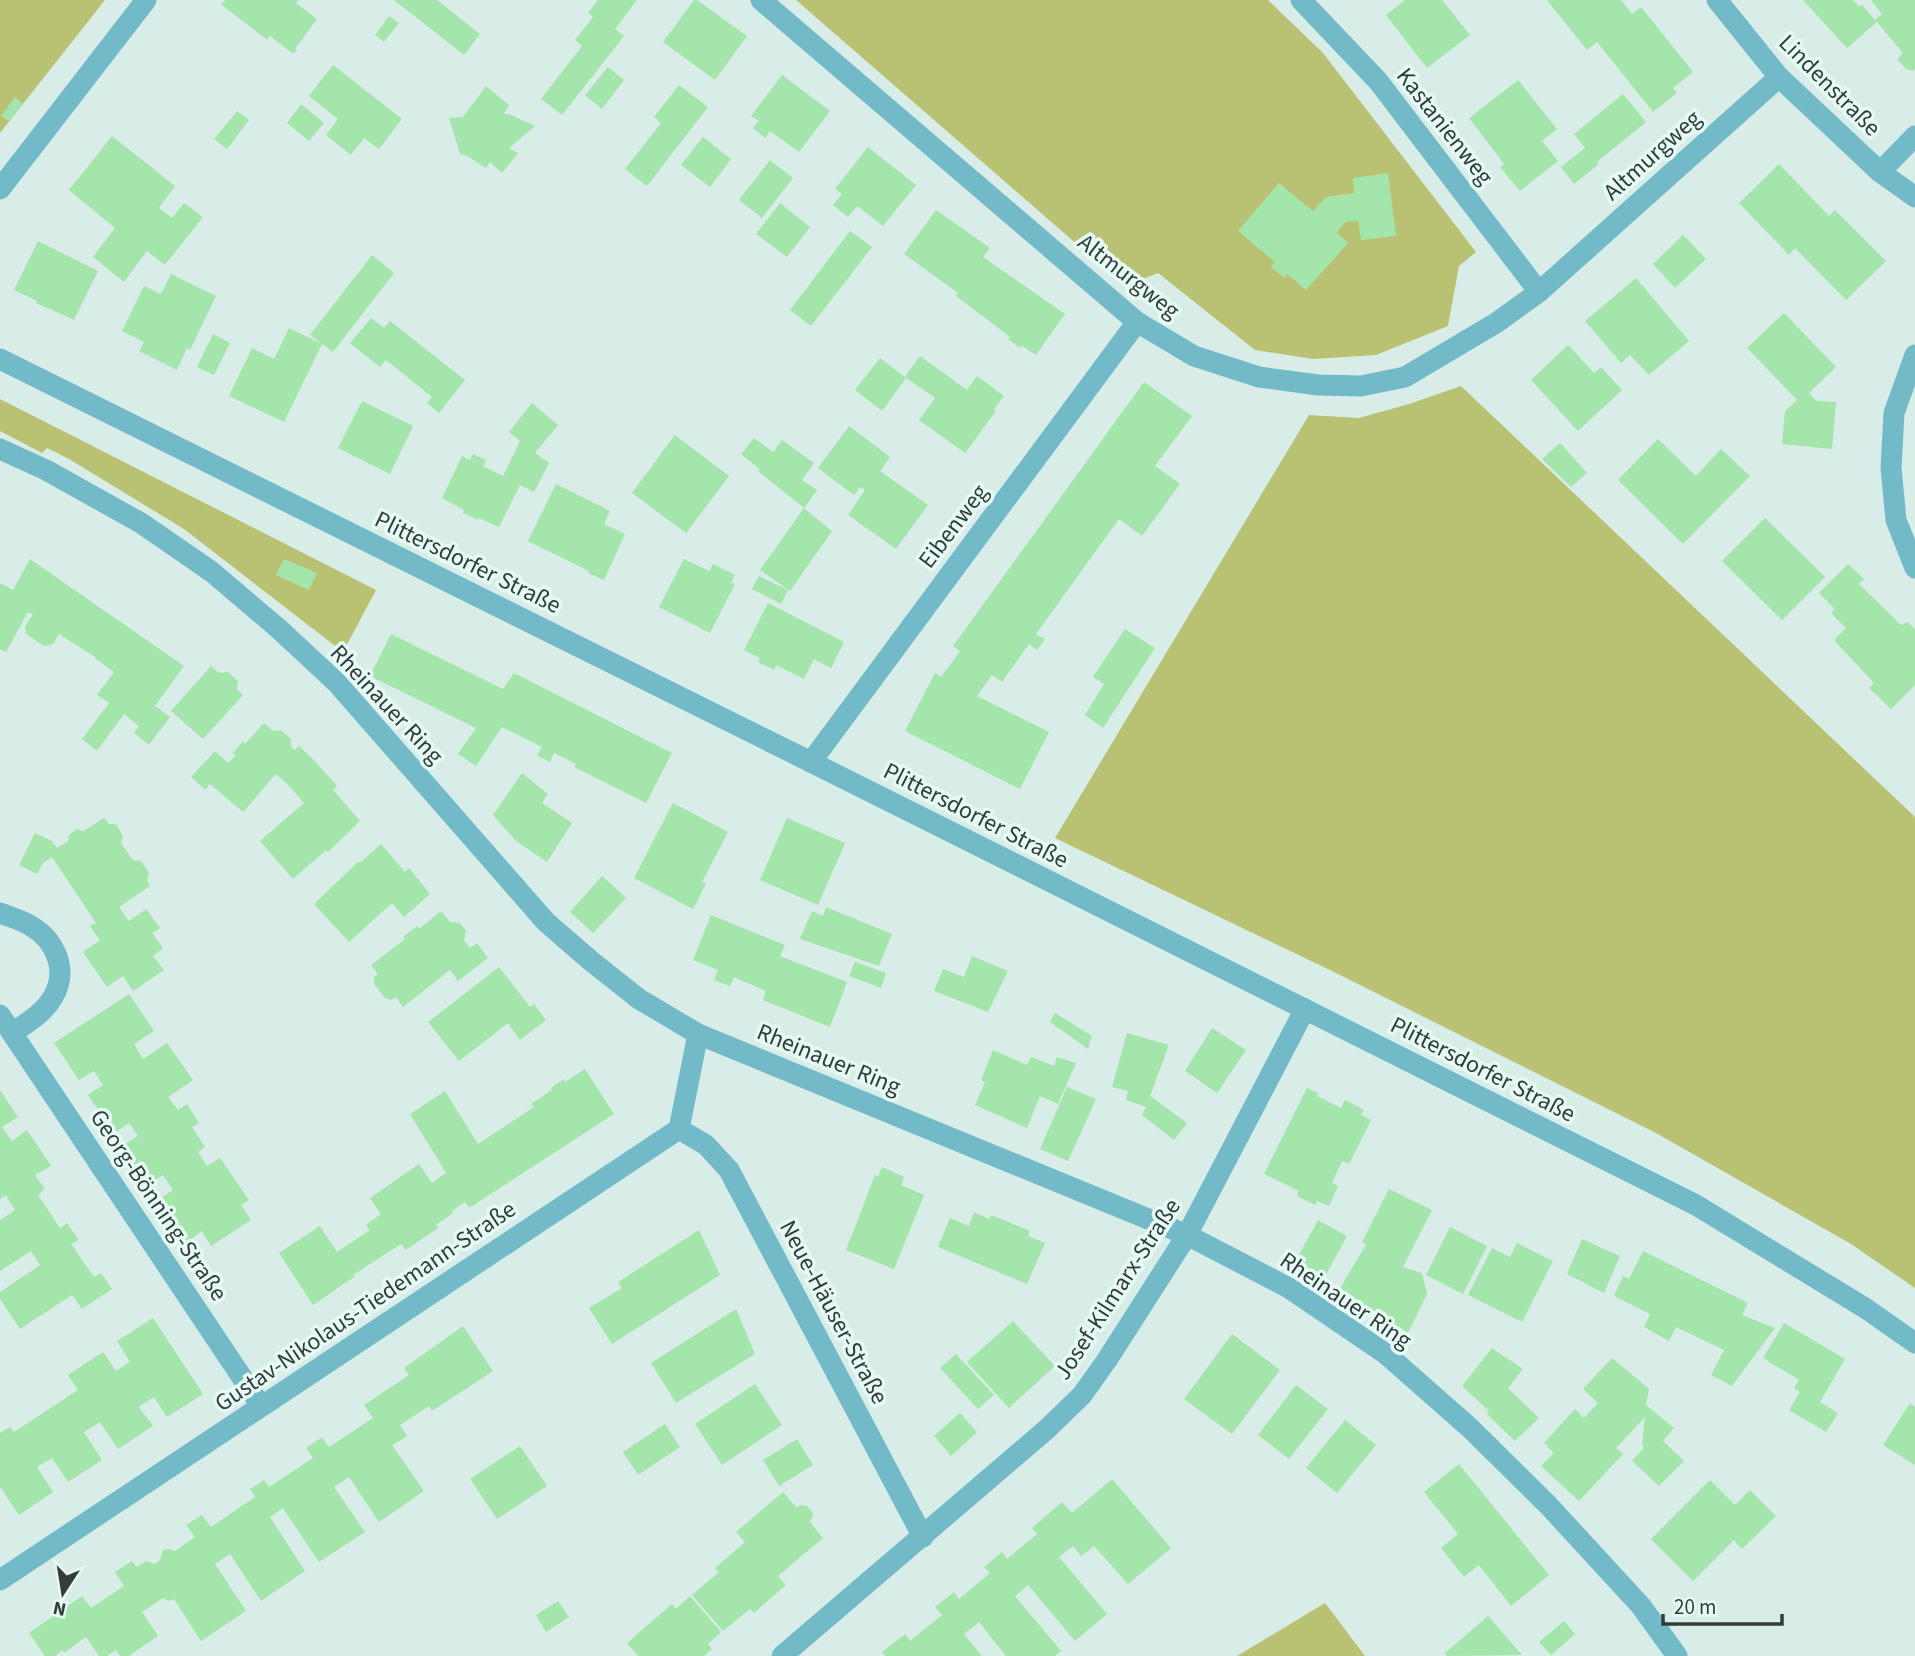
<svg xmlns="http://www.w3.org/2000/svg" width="1915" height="1656" font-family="'Source Sans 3',sans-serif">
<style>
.green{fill:#b9c273}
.building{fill:#a3e5aa}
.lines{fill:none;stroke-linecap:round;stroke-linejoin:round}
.minor{stroke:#73bac9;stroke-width:21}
.labels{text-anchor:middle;stroke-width:7;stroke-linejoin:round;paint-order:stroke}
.street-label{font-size:24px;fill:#343c3a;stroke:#e6faf5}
</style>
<rect width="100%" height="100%" fill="#d9ede8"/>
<g class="green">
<path d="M0 0H105L0 133Z"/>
<path d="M796 0H1268L1323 53 1476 252 1459 266 1448 326 1376 355 1313 359 1255 350 1158 273 1125 286Z"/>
<path d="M1461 386 1915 817V1288L1851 1244 1656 1133 1336 973 1055 838 1309 415 1359 418 1409 404Z"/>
<path d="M0 399 376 590 343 652 184 529 69 459 47 448 42 453 0 431Z"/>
<path d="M1325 1603 1365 1656H1237Z"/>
</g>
<g class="building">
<path d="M225 0H298L296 3 317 19 295 49 298 51 292 53 270 36 267 40 221 4Z"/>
<path d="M394 0H437L480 34 464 55Z"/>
<path d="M598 0H637L615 29 624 36 562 115 541 99 582 46 575 40 593 17 588 13Z"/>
<path d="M694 0H697L747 36 715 80 663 42Z"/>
<path d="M1405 0H1442L1470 35 1427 68 1386 15Z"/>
<path d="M1547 0H1621L1632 14 1641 7 1693 72 1673 88 1677 93 1653 112 1597 42 1587 50Z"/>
<path d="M1803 0H1853L1859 7 1862 5 1875 20 1882 14 1871 0H1915V69L1913 71 1906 69 1897 59 1903 53 1877 22 1847 48Z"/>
<path d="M389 16 399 23 384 42 375 35Z"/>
<path d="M333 65 402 119 379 149 364 138 351 155 326 135 338 119 309 96Z"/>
<path d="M608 67 624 80 602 109 585 95Z"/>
<path d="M782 75 830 111 799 152 770 131 765 138 753 128 759 121 751 116Z"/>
<path d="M1518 80 1557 129 1542 141 1558 161 1520 191 1500 167 1504 164 1469 118Z"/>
<path d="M679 85 708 107 647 186 625 169 661 123 654 117Z"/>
<path d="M486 86 509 105 504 114H509L535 126 509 148 518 153 502 173 490 162 486 168 467 156 460 154 449 118 463 117Z"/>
<path d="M1623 94 1646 122 1597 162 1599 164 1574 184 1561 167 1585 148 1574 134Z"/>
<path d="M15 97 23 104 9 121 1 116Z"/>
<path d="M301 104 324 123 309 141 287 123Z"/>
<path d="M237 111 249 120 227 149 214 139Z"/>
<path d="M112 136 175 186 159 208 172 218 184 203 203 217 165 265 147 251 124 282 93 257 115 228 69 190Z"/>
<path d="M703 137 731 159 710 187 681 165Z"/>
<path d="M868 147 916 185 883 226 857 206 848 217 833 205 842 194 835 189Z"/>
<path d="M770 160 793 178 762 218 739 200Z"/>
<path d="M1779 164 1829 216 1835 210 1886 261 1846 300 1795 248 1789 255 1739 203Z"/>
<path d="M1388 173 1396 236 1361 240 1358 221 1345 222 1337 233 1348 243 1306 290 1287 274 1284 278 1271 267 1275 262 1238 231 1279 183 1313 211 1326 197 1354 193 1353 178Z"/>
<path d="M780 203 810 227 787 257 756 234Z"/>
<path d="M936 210 990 248 983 257 1065 314 1036 355 1022 346 1020 348 1008 339 1010 337 956 296 958 293 904 254Z"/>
<path d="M850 231 872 247 811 326 790 310Z"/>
<path d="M1683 235 1706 259 1675 288 1653 264Z"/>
<path d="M38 241 98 271 74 320 36 303 37 301 14 290Z"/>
<path d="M372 255 394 273 333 352 322 344 284 422 229 396 252 348 274 359 289 328 322 344 310 335Z"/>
<path d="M171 274 216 296 190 350 187 348 177 370 139 351 144 342 122 331 144 286 161 294Z"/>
<path d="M1636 278 1689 341 1649 375 1630 355 1621 363 1585 321Z"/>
<path d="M1784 313 1836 367 1809 393 1816 401 1836 402 1832 449 1782 444 1785 411 1797 400 1747 348Z"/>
<path d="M371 318 384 328 390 321 465 380 439 413 427 403 432 397 386 360 380 367 350 343Z"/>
<path d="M213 334 230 343 214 375 197 367Z"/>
<path d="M1568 345 1594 373 1601 367 1622 390 1578 431 1531 380Z"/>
<path d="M920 356 967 390 977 376 1004 396 994 409 996 411 965 453 919 420 935 398 905 377Z"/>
<path d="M880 358 906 378 882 411 855 390Z"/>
<path d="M1144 382 1192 416 1155 466 1180 484 1142 536 1119 519 1036 634 1045 639 1037 650 1029 644 1002 682 992 675 977 696 1049 732 1020 789 905 731 935 673 941 677 960 651 953 646Z"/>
<path d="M362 401 413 426 390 474 338 448Z"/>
<path d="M532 403 558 425 535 453 549 463 534 492 520 485 499 527 479 518 478 520 463 513 464 510 442 498 462 456 470 460 473 454 486 460 483 466 503 476 520 441 509 432Z"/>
<path d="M849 426 890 457 880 471 928 505 896 549 848 515 865 490 860 487 854 495 818 468Z"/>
<path d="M675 435 729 476 686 533 632 493Z"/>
<path d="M754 438 773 452 782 440 814 463 802 480 817 490 804 508 832 531 790 591 760 570 804 508 758 471 760 469 741 454Z"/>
<path d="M1658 439 1696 476 1721 449 1750 476 1683 544 1618 480Z"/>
<path d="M1560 443 1587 473 1571 487 1542 459Z"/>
<path d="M556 484 610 511 604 524 625 534 604 580 588 573 589 571 528 541Z"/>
<path d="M1765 518 1825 577 1782 620 1722 561Z"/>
<path d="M30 559 184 666 155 706 170 717 149 745 134 733 139 726 124 714 97 751 82 739 109 703 97 695 114 672 95 658V657L59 634 53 644 44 646 26 634 25 626 33 615 28 612 6 652 0 649V583L13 590Z"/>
<path d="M284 559 317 573 309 590 276 575Z"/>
<path d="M684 559 709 571 713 564 735 575 731 583 735 584 710 633 659 607Z"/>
<path d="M1848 564 1864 579 1859 584 1901 625 1908 622 1915 629V685L1891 709 1869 688 1874 683 1834 640 1846 628 1831 613 1835 609 1819 593Z"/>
<path d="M759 576 788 590 781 604 752 589Z"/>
<path d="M768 603 844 642 831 668 814 659 804 679 776 665 774 670 758 662 760 658 744 650Z"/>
<path d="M1125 629 1155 648 1103 728 1085 715 1104 684 1093 677Z"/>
<path d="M391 634 503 689 514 673 672 753 646 803 574 767 576 764 554 753 550 762 537 756 542 747 502 727 476 766 458 754 476 728 370 676Z"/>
<path d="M211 666 219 673 228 672 238 681 237 689 243 695 203 739 171 711Z"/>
<path d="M264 723 273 731 281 730 291 739V747L295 750 299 746 313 759 337 786 333 790 360 821 328 852 326 850 293 879 260 841 304 803 288 785 276 774 243 812 210 784 205 790 191 777 215 751 228 763 236 755 233 753 243 741 245 744Z"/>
<path d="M522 773 548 794 542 803 572 823 547 862 516 841 493 815Z"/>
<path d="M673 803 728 832 702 882 706 884 693 909 634 878Z"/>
<path d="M104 818 109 824H116L123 836 121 843 127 852 133 860 141 861 149 873 147 881 150 886 119 907 129 921 146 909 160 928 152 933 163 948 153 956 164 970 133 991 123 976 107 987 83 952 100 940 90 926 96 923 52 857 43 863 37 874 19 865 35 833 52 841 57 848 68 841 69 835 77 829 83 831Z"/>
<path d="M787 818 845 843 818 905 760 880Z"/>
<path d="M381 844 405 872 409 868 430 894 404 917 392 903 349 942 314 904 358 862 360 863Z"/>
<path d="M602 876 626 898 593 933 570 912Z"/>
<path d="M826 907 892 934 879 966 800 939 812 911 823 916Z"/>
<path d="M441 911 450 922 460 923 466 931 464 940 470 948 477 943 488 958 458 981 450 970 403 1007 396 997 391 1000 385 998 374 984V977L378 974 371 965 405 939 403 937 417 926 419 929Z"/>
<path d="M711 915 785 945 780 956 847 982 830 1027 763 1000 766 991 734 977 730 986 714 980 718 970 693 960Z"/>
<path d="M972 956 1008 971 988 1012 934 991 943 969 964 977Z"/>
<path d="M855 962 886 973 881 988 849 976Z"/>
<path d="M499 967 530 1007 534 1004 546 1020 520 1040 508 1023 459 1061 428 1022Z"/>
<path d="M129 994 154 1031 134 1044 143 1059 167 1043 193 1080 168 1097 178 1110 187 1104 199 1123 192 1127 205 1147 198 1152 207 1166 220 1158 249 1200 241 1205 251 1220 211 1246 202 1231 187 1242 158 1200 173 1190 163 1175 148 1185 122 1146 138 1136 129 1123 114 1133 88 1095 103 1085 94 1071 79 1080 54 1043Z"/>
<path d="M1055 1013 1092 1036 1088 1049 1050 1022Z"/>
<path d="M1212 1028 1246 1050 1217 1093 1185 1071Z"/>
<path d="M1127 1033 1169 1045 1150 1096 1187 1123 1174 1140 1142 1115 1146 1107 1126 1100 1128 1091 1112 1087Z"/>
<path d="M993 1050 1027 1065 1031 1057 1054 1066 1057 1057 1076 1063 1058 1104 1040 1096 1027 1128 975 1105 985 1082 981 1080Z"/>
<path d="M585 1069 614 1114 469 1208 465 1202 452 1211 453 1213 436 1225 438 1228 406 1250 401 1244 353 1275 354 1277 313 1305 279 1253 320 1226 337 1252 370 1230 366 1225 381 1214 370 1198 419 1164 432 1183 446 1173 410 1114 445 1091 478 1144 534 1107 531 1104 552 1090 551 1088 564 1079 565 1082Z"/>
<path d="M1067 1087 1096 1099 1068 1161 1040 1149Z"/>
<path d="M1307 1088 1318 1093 1317 1096 1341 1108 1345 1100 1364 1110 1361 1115 1371 1120 1349 1164 1342 1161 1332 1183 1338 1186 1329 1206 1317 1201 1315 1205 1297 1196 1299 1191 1264 1174Z"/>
<path d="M0 1090 18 1117 2 1127 12 1141 27 1130 51 1166 35 1175 45 1189 38 1195 60 1228 67 1223 79 1240 71 1244 94 1277 101 1273 112 1289 82 1309 72 1295 20 1329 0 1299V1292L40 1265 31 1251 0 1271V1220L15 1210 6 1195 0 1199Z"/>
<path d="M882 1167 904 1177 901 1185 924 1195 894 1269 846 1250 875 1175 878 1177Z"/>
<path d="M1389 1189 1432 1210 1403 1267 1422 1273 1427 1294 1408 1333 1380 1314 1339 1290 1366 1245 1362 1242Z"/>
<path d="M974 1212 989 1219 991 1215 1030 1231 1028 1236 1045 1243 1027 1284 938 1247 950 1218 969 1226Z"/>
<path d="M1318 1220 1347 1236 1323 1280 1294 1264Z"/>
<path d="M1450 1227 1487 1246 1463 1294 1426 1275Z"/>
<path d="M699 1230 720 1275 612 1344 589 1308 622 1288 618 1282Z"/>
<path d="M1582 1239 1620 1256 1604 1293 1567 1274Z"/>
<path d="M1517 1243 1553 1261 1522 1322 1468 1295 1492 1248 1510 1257Z"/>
<path d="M1643 1251 1748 1303 1742 1315 1775 1328 1732 1386 1711 1375 1724 1350 1676 1327 1669 1341 1644 1327 1650 1314 1614 1296 1623 1276 1629 1279Z"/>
<path d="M736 1309 755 1354 676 1403 651 1363Z"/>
<path d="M153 1318 203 1394 167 1417 154 1397 139 1407 153 1426 118 1449 100 1422 84 1432 102 1460 68 1482 52 1458 37 1467 53 1492 19 1515 1 1488 0 1489V1433L10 1427 14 1432 78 1390 68 1375 103 1352 116 1371 130 1362 117 1341Z"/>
<path d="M1013 1321 1055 1366 1009 1408 967 1362Z"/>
<path d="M1784 1323 1845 1359 1820 1402 1838 1413 1826 1432 1789 1410 1800 1392 1794 1388 1799 1380 1763 1358Z"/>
<path d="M463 1326 493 1371 432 1411 429 1406 400 1425 407 1436 392 1445 424 1491 379 1522 349 1477 334 1487 365 1532 319 1562 283 1508 270 1517 305 1571 261 1601 230 1554 215 1564 246 1611 201 1641 174 1599 169 1601 163 1598 142 1612 158 1636 129 1656H120L116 1650 107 1656H99L86 1637 64 1653 63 1650 55 1656H45L29 1633 82 1596 91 1608 124 1586 115 1572 132 1561 137 1567 146 1561 155 1564 160 1560 163 1550 169 1549 175 1551 195 1537 186 1525 202 1515 211 1527 255 1497 250 1489 264 1480 269 1487 313 1458 306 1448 322 1437 329 1447 373 1418 364 1405 409 1375 404 1368Z"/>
<path d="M1232 1334 1280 1370 1232 1434 1184 1399Z"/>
<path d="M1492 1348 1523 1369 1508 1388 1539 1418 1515 1441 1487 1414 1489 1411 1462 1386Z"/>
<path d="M956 1354 994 1395 978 1409 940 1368Z"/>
<path d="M1612 1358 1649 1389 1646 1405 1674 1428 1663 1441 1684 1461 1659 1486 1632 1461 1644 1448 1642 1444 1645 1417 1616 1448 1623 1454 1579 1501 1541 1466 1554 1453 1544 1443 1575 1409 1584 1418 1598 1403 1583 1389Z"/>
<path d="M755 1384 782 1425 722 1465 695 1424Z"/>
<path d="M1296 1385 1328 1409 1289 1459 1258 1435Z"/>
<path d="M1910 1403 1915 1407V1465L1883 1445Z"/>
<path d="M960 1413 977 1432 951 1456 934 1436Z"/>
<path d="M1345 1420 1376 1445 1337 1493 1306 1468Z"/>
<path d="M665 1424 680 1447 638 1475 623 1452Z"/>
<path d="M797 1439 813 1465 779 1486 763 1460Z"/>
<path d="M520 1446 547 1486 497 1519 470 1479Z"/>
<path d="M1459 1464 1549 1575 1511 1606 1479 1565 1464 1577 1441 1548 1458 1534 1424 1492Z"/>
<path d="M1112 1479 1171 1548 1128 1584 1094 1546 1081 1556 1073 1546 1059 1557 1107 1614 1075 1641 1028 1585 1015 1596 1061 1651 1055 1656H1006L979 1622 964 1634 982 1656H885L882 1652 905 1634 910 1641 942 1615 935 1607 954 1592 959 1599 990 1573 984 1567 1002 1552 1007 1559 1037 1534 1032 1528 1062 1502 1072 1513Z"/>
<path d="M1710 1480 1735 1505 1750 1490 1776 1516 1742 1549 1734 1540 1693 1581 1651 1539Z"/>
<path d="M783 1492 797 1508 800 1505 807 1506 813 1513 812 1519 809 1521 823 1538 778 1576 786 1585 754 1613 750 1609 723 1631 692 1595 719 1572 715 1568 745 1542 736 1532Z"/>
<path d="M690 1596 721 1632 708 1644 712 1649 704 1656H638L627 1643 672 1604 676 1609Z"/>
<path d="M558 1601 569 1617 546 1632 536 1615Z"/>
<path d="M1488 1616 1522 1655 1447 1656 1445 1653Z"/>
<path d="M1564 1621 1575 1634 1551 1655 1539 1642Z"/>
</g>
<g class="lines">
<g class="minor">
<path d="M761 0 1137 322 1194 356 1259 377 1318 385 1361 386 1405 377 1496 323 1539 292 1779 77"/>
<path d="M1301 0 1378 81 1539 292"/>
<path d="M1717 0 1779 77 1880 172 1915 197"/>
<path d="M1880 172 1915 136"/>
<path d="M0 189 146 0"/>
<path d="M1915 355 1894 413 1891 468 1896 520 1915 568"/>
<path d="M0 359 811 762 1696 1205 1865 1308 1915 1343"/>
<path d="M0 449 46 470 141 523 212 572 279 629 337 683 546 922 591 961 639 999 698 1034 1187 1235 1289 1288 1386 1354 1470 1428 1549 1506 1641 1606 1677 1656"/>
<path d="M811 762 1137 322"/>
<path d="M0 913C10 917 22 920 31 926 55 940 69 970 53 997 44 1013 27 1023 12 1033"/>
<path d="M0 1015 261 1406"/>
<path d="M679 1129 706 1145 729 1170 923 1537"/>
<path d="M0 1580 679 1129 698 1034"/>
<path d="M782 1656 1047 1429 1082 1395 1107 1360 1187 1235 1305 1009"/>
</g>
</g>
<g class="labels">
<g class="street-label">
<text transform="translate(1830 85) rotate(45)" y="8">Lindenstraße</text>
<text transform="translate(1445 126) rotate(52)" y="8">Kastanienweg</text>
<text transform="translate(1652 155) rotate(-42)" y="8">Altmurgweg</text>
<text transform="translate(1129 276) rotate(38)" y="8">Altmurgweg</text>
<text transform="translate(953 526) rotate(-53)" y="8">Eibenweg</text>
<text transform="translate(468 562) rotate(26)" y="8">Plittersdorfer Straße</text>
<text transform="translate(387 704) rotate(47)" y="8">Rheinauer Ring</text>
<text transform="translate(976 815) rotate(27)" y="8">Plittersdorfer Straße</text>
<text transform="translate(829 1059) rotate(22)" y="8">Rheinauer Ring</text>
<text transform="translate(1483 1069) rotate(27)" y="8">Plittersdorfer Straße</text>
<text transform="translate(159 1205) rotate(56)" y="8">Georg-Bönning-Straße</text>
<text transform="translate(1117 1289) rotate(-57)" y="8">Josef-Kilmarx-Straße</text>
<text transform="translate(1346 1300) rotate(34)" y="8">Rheinauer Ring</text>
<text transform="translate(365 1306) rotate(-34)" y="8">Gustav-Nikolaus-Tiedemann-Straße</text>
<text transform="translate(834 1312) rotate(62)" y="8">Neue-Häuser-Straße</text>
</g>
</g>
<g transform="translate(63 1593) rotate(192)" stroke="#e6faf5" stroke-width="5" paint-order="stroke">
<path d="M0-5L12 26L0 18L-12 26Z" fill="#343c3a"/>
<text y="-10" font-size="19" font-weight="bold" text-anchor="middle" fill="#343c3a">N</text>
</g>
<path d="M1663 1614v10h119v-10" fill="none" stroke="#343c3a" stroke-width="3.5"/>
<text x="1674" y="1614" font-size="21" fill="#343c3a" stroke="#e6faf5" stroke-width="5" paint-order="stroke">20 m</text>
</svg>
